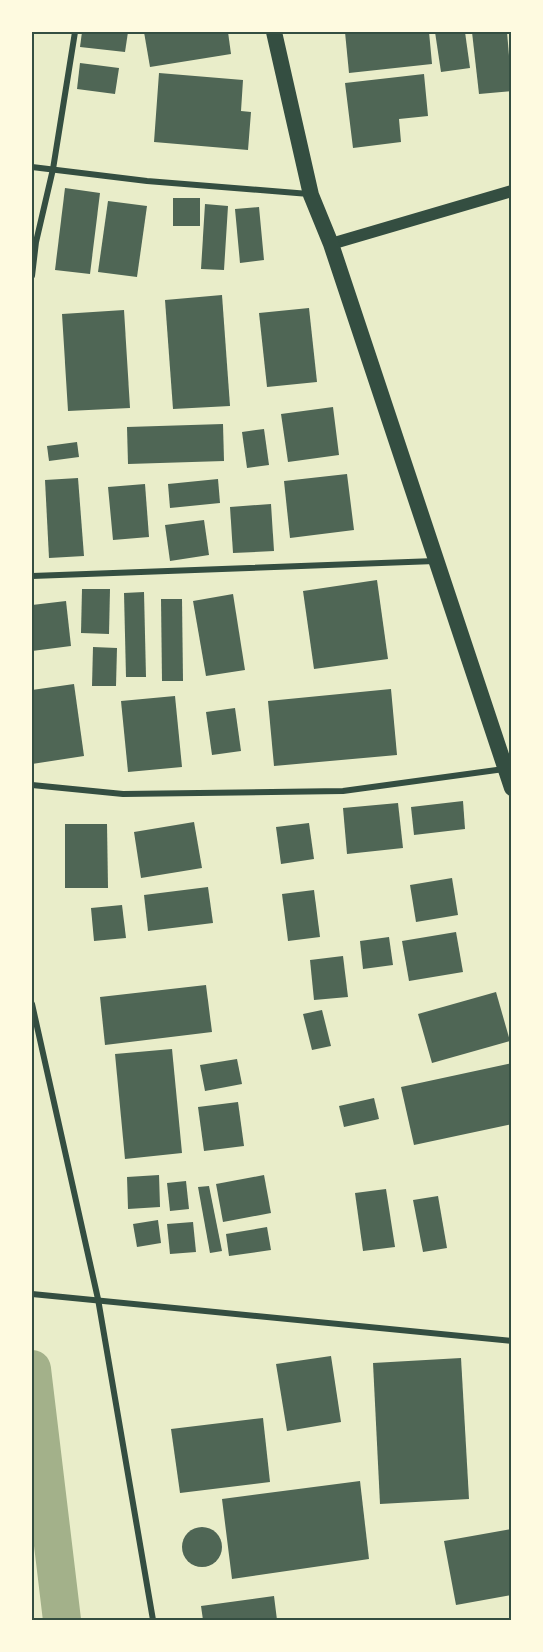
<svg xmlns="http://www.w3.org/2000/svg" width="543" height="1652" font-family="'Fira Sans',sans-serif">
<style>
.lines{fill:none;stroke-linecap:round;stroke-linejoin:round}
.canal{stroke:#a3b18a;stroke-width:38}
.building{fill:#4f6655}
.minor{stroke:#344e41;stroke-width:6}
.secondary{stroke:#344e41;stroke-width:12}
.trunk{stroke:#344e41;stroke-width:16}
.neatline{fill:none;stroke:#344e41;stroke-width:2}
</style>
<rect width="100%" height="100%" fill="#e9edc9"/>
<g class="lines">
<path class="canal" d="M32 1369 62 1620"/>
</g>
<g class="building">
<path d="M82 32H128L125 52 80 47Z"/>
<path d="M144 32H228L231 54 150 67Z"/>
<path d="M345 32H429L432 64 349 73Z"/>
<path d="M435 32H465L470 68 441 72Z"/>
<path d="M472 32H507L512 91 479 94Z"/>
<path d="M80 63 119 68 115 94 77 89Z"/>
<path d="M159 73 243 80 241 111 251 112 248 150 154 142Z"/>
<path d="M424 74 428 116 399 119 401 142 353 148 345 83Z"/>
<path d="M65 188 100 193 90 274 55 270Z"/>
<rect x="173" y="198" width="27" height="28"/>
<path d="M108 201 147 206 137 277 98 272Z"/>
<path d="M205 204 228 206 224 270 201 269Z"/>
<path d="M259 207 264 260 240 263 235 209Z"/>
<path d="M222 295 230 406 173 409 165 300Z"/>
<path d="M309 308 317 382 267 387 259 313Z"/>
<path d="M124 310 130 408 68 411 62 314Z"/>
<path d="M333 407 339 455 288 462 281 414Z"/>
<path d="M223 424 224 461 128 464 127 427Z"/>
<path d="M264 429 269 465 247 468 242 432Z"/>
<path d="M77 442 79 457 49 461 47 446Z"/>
<path d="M347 474 354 530 290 538 284 481Z"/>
<path d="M78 478 84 556 49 558 45 480Z"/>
<path d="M218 479 220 503 170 508 168 484Z"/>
<path d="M145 484 149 537 113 540 108 487Z"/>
<path d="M271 504 274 551 233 553 230 507Z"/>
<path d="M204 520 209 555 170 561 165 525Z"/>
<path d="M377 580 388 659 314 669 303 591Z"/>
<path d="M82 589H110L109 634 81 633Z"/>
<path d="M144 592 146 677H126L124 593Z"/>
<path d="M233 594 245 670 206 676 193 601Z"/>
<path d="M161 599H182L183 681H162Z"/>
<path d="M66 601 71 646 32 651V605Z"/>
<path d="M93 647 117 648 116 686H92Z"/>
<path d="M74 684 84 756 32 764V690Z"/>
<path d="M391 689 397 755 274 766 268 701Z"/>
<path d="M175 696 182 767 128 772 121 701Z"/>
<path d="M235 708 241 751 212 755 206 712Z"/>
<path d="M463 801 465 829 414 835 411 807Z"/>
<path d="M398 803 403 848 347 854 343 808Z"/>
<path d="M194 822 202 868 141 878 134 832Z"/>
<path d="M309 823 314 859 281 864 276 827Z"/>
<path d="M65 824H107L108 888H65Z"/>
<path d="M452 878 458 915 416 922 410 885Z"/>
<path d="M208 887 213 923 148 931 144 895Z"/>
<path d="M314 890 320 937 288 941 282 894Z"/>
<path d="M122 905 126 938 94 941 91 908Z"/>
<path d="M456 932 463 972 409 981 402 941Z"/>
<path d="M389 937 393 965 363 969 360 941Z"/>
<path d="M343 956 348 997 314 1000 310 960Z"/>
<path d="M206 985 212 1032 105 1045 100 997Z"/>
<path d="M496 992 510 1041 432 1063 418 1014Z"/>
<path d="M322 1010 331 1046 312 1050 303 1014Z"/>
<path d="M172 1049 182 1153 125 1159 115 1054Z"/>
<path d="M237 1059 242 1084 205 1091 200 1065Z"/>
<path d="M512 1063V1124L414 1145 401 1087Z"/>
<path d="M374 1098 379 1119 344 1127 339 1106Z"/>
<path d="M238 1102 244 1146 204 1151 198 1107Z"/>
<path d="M159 1175 160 1207 128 1209 127 1177Z"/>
<path d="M264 1175 271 1213 223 1222 216 1184Z"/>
<path d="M186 1181 189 1209 170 1211 167 1183Z"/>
<path d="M209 1186 222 1251 210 1253 198 1187Z"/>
<path d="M386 1189 395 1247 363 1251 355 1193Z"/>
<path d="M438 1196 447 1248 423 1252 413 1200Z"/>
<path d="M158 1220 161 1243 137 1247 133 1224Z"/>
<path d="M193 1222 196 1252 170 1254 167 1224Z"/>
<path d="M267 1227 271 1250 229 1256 226 1234Z"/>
<path d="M331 1356 341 1422 287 1431 276 1364Z"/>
<path d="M461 1358 469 1499 380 1504 373 1363Z"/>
<path d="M263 1418 270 1482 180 1493 171 1429Z"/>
<path d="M360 1481 369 1559 232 1579 222 1499Z"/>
<circle cx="202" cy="1547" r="20"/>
<path d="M512 1529V1595L456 1605 444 1541Z"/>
<path d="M274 1596 277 1620H203L201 1606Z"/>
</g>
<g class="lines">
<g class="minor">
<path d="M32 167 147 181 309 194"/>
<path d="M32 276 36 242 53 169 75 32"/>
<path d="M32 576 435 561"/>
<path d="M32 785 123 794 343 791 504 769"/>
<path d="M32 1004 98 1299 153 1620"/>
<path d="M32 1294 512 1341"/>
</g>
<path class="secondary" d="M331 244 512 191"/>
<path class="trunk" d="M274 32 311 195 331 244 512 788"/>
</g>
<rect width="543" height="1652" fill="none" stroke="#fefae0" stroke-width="66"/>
<rect x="33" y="33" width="477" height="1586" class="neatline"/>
</svg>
